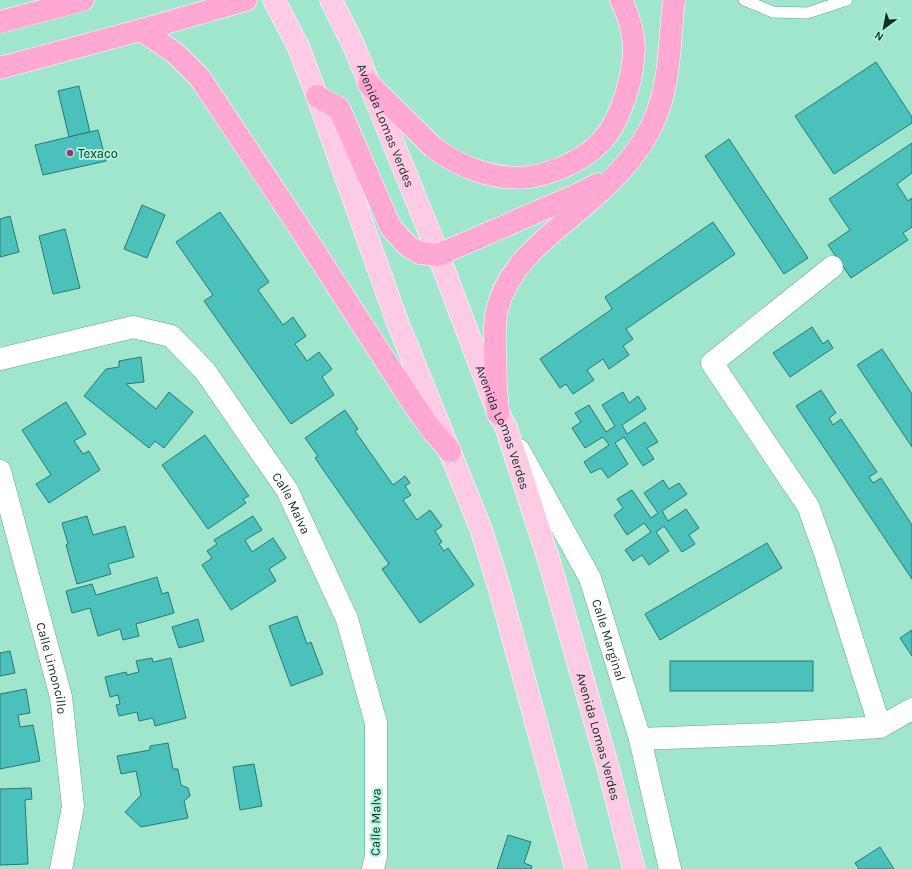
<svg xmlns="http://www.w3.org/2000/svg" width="912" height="869" font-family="Karla,sans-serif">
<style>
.building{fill:#4ac1ba;stroke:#277a75}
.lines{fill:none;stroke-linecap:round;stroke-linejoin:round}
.service-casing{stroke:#63a78f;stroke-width:12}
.minor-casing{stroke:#63a78f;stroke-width:23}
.primary-casing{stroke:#fff;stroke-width:23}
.motorway-casing{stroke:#fff;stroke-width:23}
.service{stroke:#fff;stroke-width:11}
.minor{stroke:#fff;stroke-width:22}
.primary{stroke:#fecbe4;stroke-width:22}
.motorway{stroke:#fea8d2;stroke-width:22}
.poi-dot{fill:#ab2976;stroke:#adf3d9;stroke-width:1.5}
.labels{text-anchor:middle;stroke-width:4;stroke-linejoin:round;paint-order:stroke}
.street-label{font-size:13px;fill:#122e25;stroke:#adf3d9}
.poi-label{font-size:13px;fill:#122e25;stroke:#adf3d9;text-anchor:start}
</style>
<rect width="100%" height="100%" fill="#a0e6cc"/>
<g class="building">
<path d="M876 62 912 117V123L834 174 795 116Z"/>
<path d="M79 86 90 132 69 137 58 91Z"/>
<path d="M98 130 106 161 43 175 35 145Z"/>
<path d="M729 139 808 258 784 274 705 156Z"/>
<path d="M912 143V173L897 184 908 201 912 198V227L903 233 908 240 851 278 828 245 850 230 829 199Z"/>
<path d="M142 205 165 215 147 258 124 249Z"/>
<path d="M220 212 269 282 258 290 283 325 293 317 306 336 295 344 307 361 319 352 332 369 322 377 334 395 291 424 204 301 213 295 176 242Z"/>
<path d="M10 216 19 252 0 257V219Z"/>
<path d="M713 222 735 254 626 329 633 339 623 346 629 355 609 369 603 359 587 370 594 380 573 394 566 384 560 388 540 359 612 309 605 297Z"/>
<path d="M65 229 80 288 53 294 39 236Z"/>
<path d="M812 327 823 344 828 340 833 348 790 377 773 353Z"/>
<path d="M882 349 912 394V447L857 365Z"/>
<path d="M141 357 144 382 126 384 156 409 169 392 193 412 164 448 155 441 149 448 84 396 106 369 119 367V361Z"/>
<path d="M821 390 836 413 829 418 833 425 841 419 877 472 869 477 873 483 881 478 912 525V579L796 406Z"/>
<path d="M623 392 629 403 638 396 646 409 622 425 627 434 645 422 658 442 647 448 654 459 643 466 624 437 615 443 628 464 608 478 601 468 591 473 584 462 609 445 603 437 585 448 572 428 581 422 575 413 589 405 606 432 615 426 602 405Z"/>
<path d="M66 402 86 434 74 441 83 454 89 451 100 470 49 503 36 484 51 475 22 430Z"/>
<path d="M345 410 358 429 355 431 393 485 405 476 410 483 405 486 411 495 403 500 417 520 430 510 442 526 435 531 442 542 439 544 444 551 448 548 474 585 420 623 382 569 389 564 315 458 318 456 305 438Z"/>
<path d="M205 435 249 496 243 499 246 503 208 529 162 465Z"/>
<path d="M663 480 669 489 679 483 687 494 662 511 668 521 686 509 699 528 689 535 695 544 682 552 664 526 656 532 669 551 649 565 642 555 633 561 625 550 651 532 644 523 627 535 614 515 623 508 617 499 632 490 651 518 658 513 644 493Z"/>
<path d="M87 516 93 535 125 526 134 557 108 564 111 574 77 584 66 545 68 544 62 523Z"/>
<path d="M253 516 262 530 245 540 252 552 273 538 286 558 269 569 276 581 231 610 202 565 212 558 207 551 217 544 214 540Z"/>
<path d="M767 543 782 568 660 640 645 614Z"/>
<path d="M157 577 162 594 168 592 174 613 136 624 139 636 123 640 120 629 98 636 90 608 72 613 66 591 92 584 96 595Z"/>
<path d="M297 616 307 644 311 642 323 674 291 686 269 626Z"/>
<path d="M198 619 204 641 179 648 172 627Z"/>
<path d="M912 630V656L900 638Z"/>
<path d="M10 651 15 673 0 676V653Z"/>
<path d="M152 658 153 662 171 658 186 718 155 726 153 718 139 721 137 712 119 716 116 705 120 704 118 695 110 697 105 677 126 672 127 675 139 672 136 661Z"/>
<rect x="670" y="661" width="143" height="30"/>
<path d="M26 689 30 713 18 715 20 727 33 725 40 761 0 769V694Z"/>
<path d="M168 743 173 769H178L181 785 188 788 190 796 184 801 188 818 141 827 125 812 141 795 136 771 121 774 117 756 150 750V746Z"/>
<path d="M254 764 262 806 240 810 233 767Z"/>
<path d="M31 788 32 799 25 800 28 864 0 865V789Z"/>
<path d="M508 835 531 842 524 863 532 866 531 869H497Z"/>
<path d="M880 847 894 869H859L855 863Z"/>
</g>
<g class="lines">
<g class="service-casing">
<path id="service" d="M744 0 773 12 807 13 847 0"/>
</g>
<g class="minor-casing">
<g id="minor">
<path d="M832 267 712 363 808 506 825 553 880 727"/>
<path id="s1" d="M0 359 133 327 171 336 205 371 287 490 347 619 376 723V856L373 869"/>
<path id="s2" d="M519 450 590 578 640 739 670 869"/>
<path id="s3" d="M0 471 61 697 73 806 61 869"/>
<path d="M640 739 772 734 880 727 912 709"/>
</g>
</g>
<g class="primary-casing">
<g id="primary">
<path d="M274 0 298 46 317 96 397 321 481 529 499 587 576 869"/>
<path id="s4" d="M331 0 354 46 435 246 498 413 506 427 550 564 609 771 634 869"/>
</g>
</g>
<g class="motorway-casing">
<g id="motorway">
<path d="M0 22 83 0"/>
<path d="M141 30 175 53 200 78 299 227 412 402 430 428 450 451"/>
<path d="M0 68 141 30 246 0"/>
<path d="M369 84 433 147C459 167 495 181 529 177 540 176 550 172 561 168 577 161 594 151 605 137 616 124 622 107 627 91 637 56 637 33 621 0"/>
<path d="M317 96 339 108 391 228 408 246 420 253 438 255 576 195 598 184"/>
<path d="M498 413C496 391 495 369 495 346 495 334 494 322 497 310 509 259 558 230 594 197 617 176 639 153 652 125 671 86 669 42 674 0"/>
</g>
</g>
<use href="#service" class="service"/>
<use href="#minor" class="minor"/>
<use href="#primary" class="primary"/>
<use href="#motorway" class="motorway"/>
</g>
<circle class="poi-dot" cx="70" cy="153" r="4"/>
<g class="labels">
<g class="street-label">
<text dy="5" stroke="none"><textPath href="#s4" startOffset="137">Avenida Lomas Verdes</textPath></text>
<text dy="5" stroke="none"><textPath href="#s4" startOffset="461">Avenida Lomas Verdes</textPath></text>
<text dy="5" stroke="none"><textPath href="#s1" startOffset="383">Calle Malva</textPath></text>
<text dy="5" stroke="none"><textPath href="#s2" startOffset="211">Calle Marginal</textPath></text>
<text dy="5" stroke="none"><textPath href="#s3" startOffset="204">Calle Limoncillo</textPath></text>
<text dy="5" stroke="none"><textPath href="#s4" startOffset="785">Avenida Lomas Verdes</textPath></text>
<text transform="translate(375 822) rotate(-89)" y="5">Calle Malva</text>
</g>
<g class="poi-label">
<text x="78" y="158">Texaco</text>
</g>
</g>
<g transform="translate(884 28) rotate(212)" stroke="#adf3d9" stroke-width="3" paint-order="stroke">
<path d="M0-3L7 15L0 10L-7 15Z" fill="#122e25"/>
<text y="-6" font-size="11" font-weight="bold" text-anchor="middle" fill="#122e25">N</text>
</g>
</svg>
